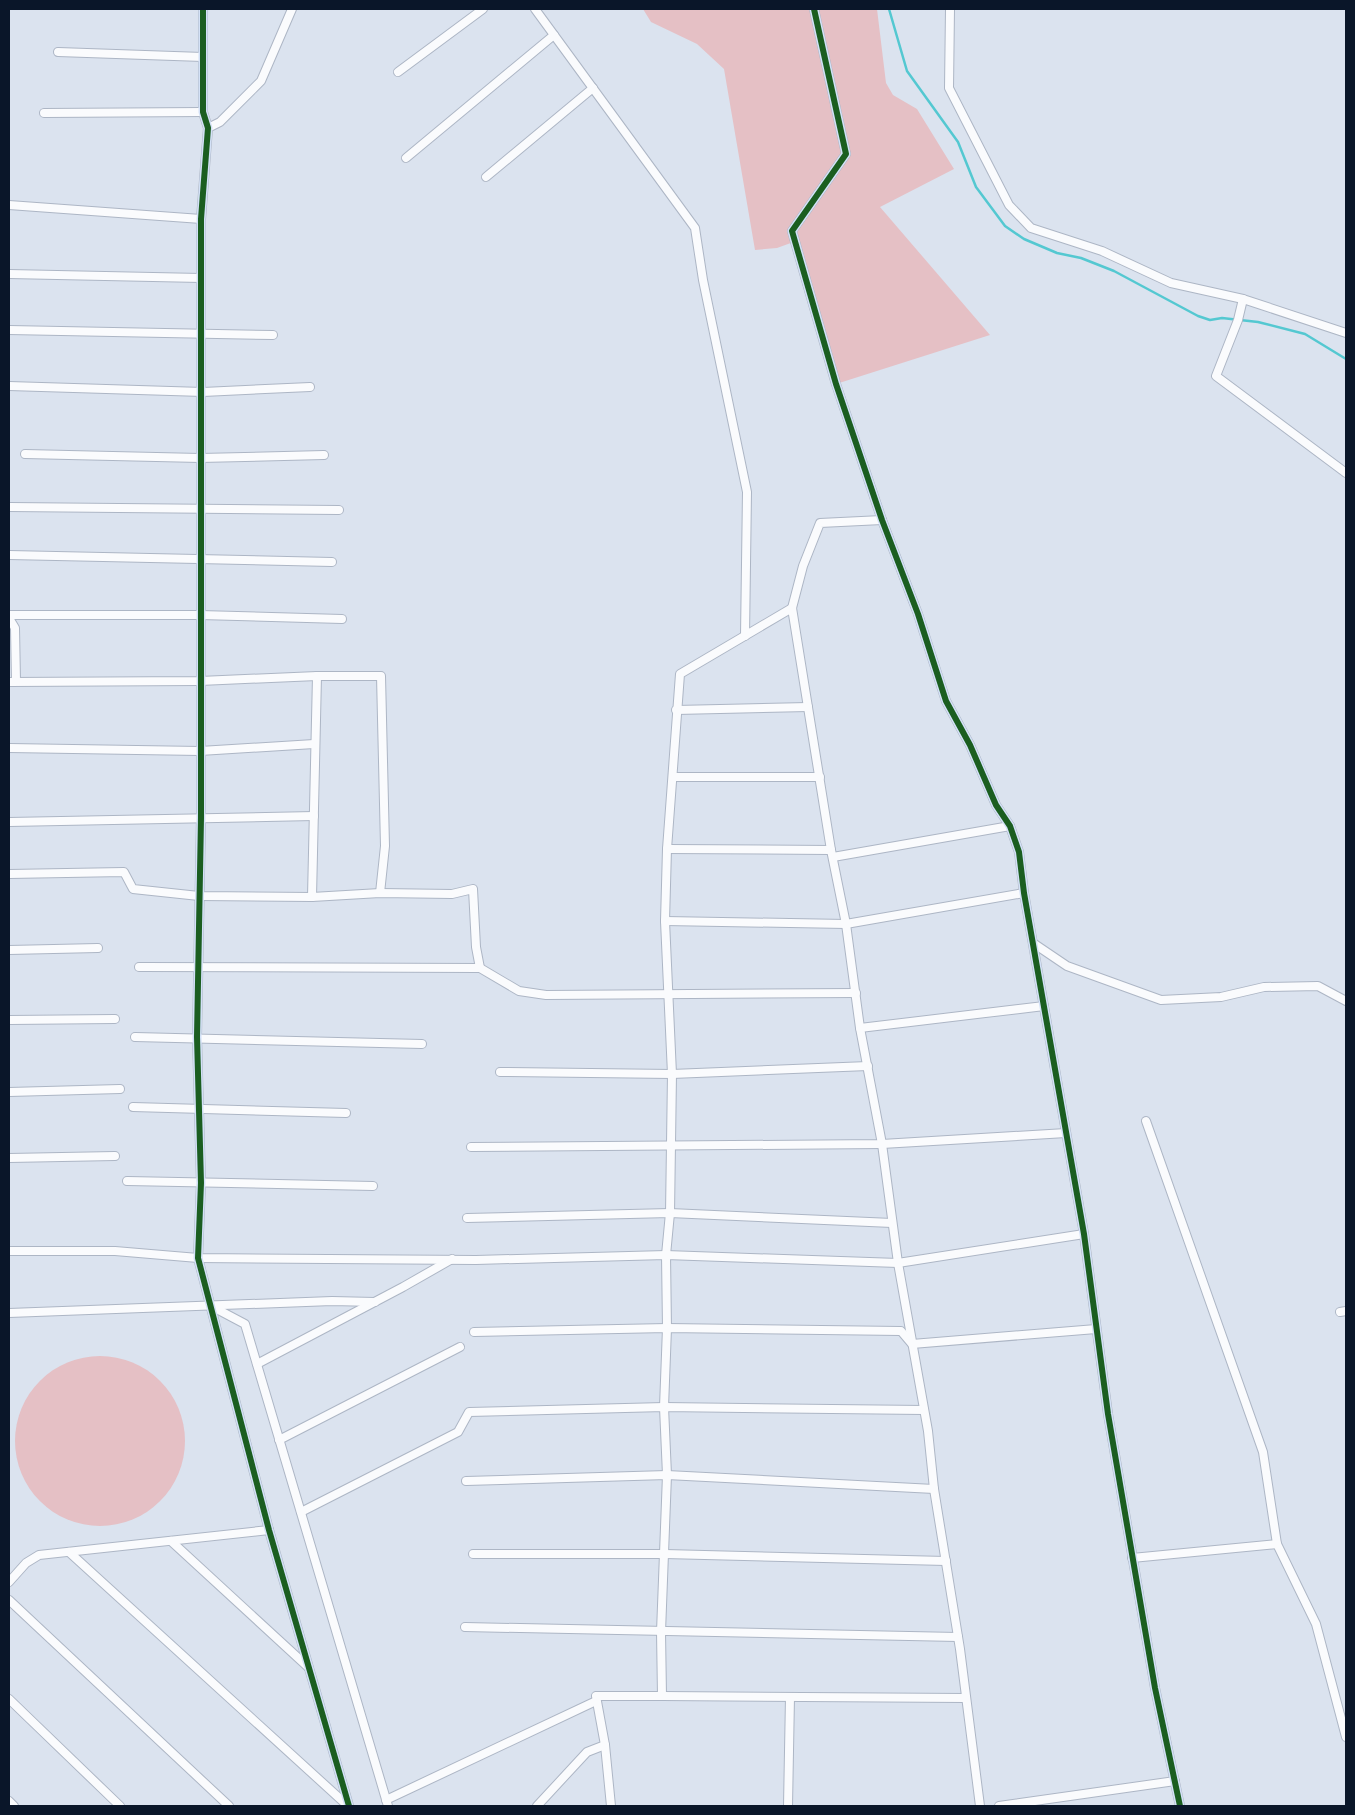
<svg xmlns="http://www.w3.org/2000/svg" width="1355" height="1815" font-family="'DejaVu Sans',sans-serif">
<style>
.green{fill:#e5c0c5}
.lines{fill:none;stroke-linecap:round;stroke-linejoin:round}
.stream{stroke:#54c8d1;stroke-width:2.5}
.street-casing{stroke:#adb6c5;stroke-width:10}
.street{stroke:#fafbfd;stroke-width:8}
.cycleway-casing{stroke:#d3e1f7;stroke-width:9}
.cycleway{stroke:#1b5e20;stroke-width:6}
</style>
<rect width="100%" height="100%" fill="#dbe3ef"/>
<g class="green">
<path d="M643 9H877L886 83 893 95 917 109 954 169 880 207 990 335 836 384 799 240 777 248 755 250 724 69 697 44 651 22Z"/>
<circle cx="100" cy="1441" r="85"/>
</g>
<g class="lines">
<path class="stream" d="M889 9 907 71 958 142 976 187 1005 226 1024 239 1057 253 1081 258 1114 271 1198 316 1210 320 1222 318 1258 322 1305 334 1346 359"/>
<g class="street-casing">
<g id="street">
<path d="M203 9V112L208 128 201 219V818L197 1037 201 1183 198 1258 269 1530 349 1806"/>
<path d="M535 9 695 228 703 280 747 492 745 636"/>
<path d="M814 9 846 154 792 231 836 384 882 520 918 614 946 701 970 745 996 805 1010 826 1019 852 1024 893 1084 1234 1108 1414 1155 1688 1180 1806"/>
<path d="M950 9 949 88 1009 205 1031 228 1102 251 1171 283 1243 299 1346 333"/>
<path d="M58 52 203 57"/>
<path d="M398 72 483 9"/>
<path d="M44 113 203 112"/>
<path d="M208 128 220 122 261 81 292 9"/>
<path d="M406 158 554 35"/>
<path d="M486 177 593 88"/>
<path d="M9 205 201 219"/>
<path d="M9 274 201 278"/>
<path d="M1243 299 1238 320 1216 376 1346 473"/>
<path d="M9 330 273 335"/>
<path d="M9 386 203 392 310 387"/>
<path d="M25 454 200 458 324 455"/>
<path d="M9 507 339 510"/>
<path d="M882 520 820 523 803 566 792 608 831 850 846 924 860 1028 882 1144 898 1263 928 1431 934 1489 960 1649 980 1806"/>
<path d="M9 555 332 562"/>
<path d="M9 615H200L342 619"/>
<path d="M9 618 15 628 16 681"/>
<path d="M9 682 200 681 317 676H381L385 846 380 893"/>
<path d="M676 710 808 707"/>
<path d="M9 748 200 751 314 744"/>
<path d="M673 777H820"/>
<path d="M9 822 314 816"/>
<path d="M667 849 831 850"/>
<path d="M833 857 1010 826"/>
<path d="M9 874 124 872 133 889 199 896 312 897 380 893 452 894 473 889 476 947 480 968"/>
<path d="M312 897 317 676"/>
<path d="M665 921 846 924 1024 893"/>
<path d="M1033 943 1067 966 1161 1000 1221 997 1264 987 1318 986 1346 1001"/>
<path d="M9 950 98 948"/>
<path d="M139 967 480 968 519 991 546 995 856 993"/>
<path d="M9 1020 115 1019"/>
<path d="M860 1028 1044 1006"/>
<path d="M135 1037 422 1044"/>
<path d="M500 1072 672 1074 868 1066"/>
<path d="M9 1092 120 1089"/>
<path d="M133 1107 346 1113"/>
<path d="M1146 1121 1263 1452 1277 1544 1316 1624 1346 1737"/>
<path d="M471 1147 882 1144 1066 1133"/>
<path d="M9 1158 115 1156"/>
<path d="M127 1181 373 1186"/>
<path d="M467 1218 670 1213 892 1223"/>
<path d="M9 1251H115L198 1258 476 1260 666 1255 898 1263 1084 1234"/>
<path d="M211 1306 245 1324 388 1806"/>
<path d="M1340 1312 1346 1311"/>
<path d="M9 1313 332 1301 375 1302"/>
<path d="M474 1332 667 1328 901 1331 912 1344 1096 1329"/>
<path d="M257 1364 403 1287 452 1259"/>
<path d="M279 1440 460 1347"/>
<path d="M466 1481 667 1475 934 1489"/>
<path d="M301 1512 458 1432 469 1412 664 1407 924 1410"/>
<path d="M171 1541 308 1667"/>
<path d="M69 1552 348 1806"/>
<path d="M473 1554H665L946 1561"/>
<path d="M1132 1558 1277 1544"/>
<path d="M9 1582 26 1563 39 1555 269 1530"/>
<path d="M9 1600 229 1806"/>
<path d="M465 1627 958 1637"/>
<path d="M662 1696 966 1698"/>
<path d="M9 1699 120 1806"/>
<path d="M605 1745 611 1806"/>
<path d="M386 1800 596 1701"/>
<path d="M9 1801 14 1806"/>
<path d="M537 1806 587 1752 605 1745 596 1696H662L661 1632 667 1475 664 1407 667 1328 666 1255 670 1213 672 1074 665 921 667 849 680 674 792 608"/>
<path d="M788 1806 790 1697"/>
<path d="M999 1806 1175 1781"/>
</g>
</g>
<use href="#street" class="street"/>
<g class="cycleway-casing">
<g id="cycleway">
<path d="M203 9V112L208 128 201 219V818L197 1037 201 1183 198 1258 269 1530 349 1806"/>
<path d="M814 9 846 154 792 231 836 384 882 520 918 614 946 701 970 745 996 805 1010 826 1019 852 1024 893 1084 1234 1108 1414 1155 1688 1180 1806"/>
</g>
</g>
<use href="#cycleway" class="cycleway"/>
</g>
<rect width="1355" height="1815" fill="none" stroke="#0a1629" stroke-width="20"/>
</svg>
